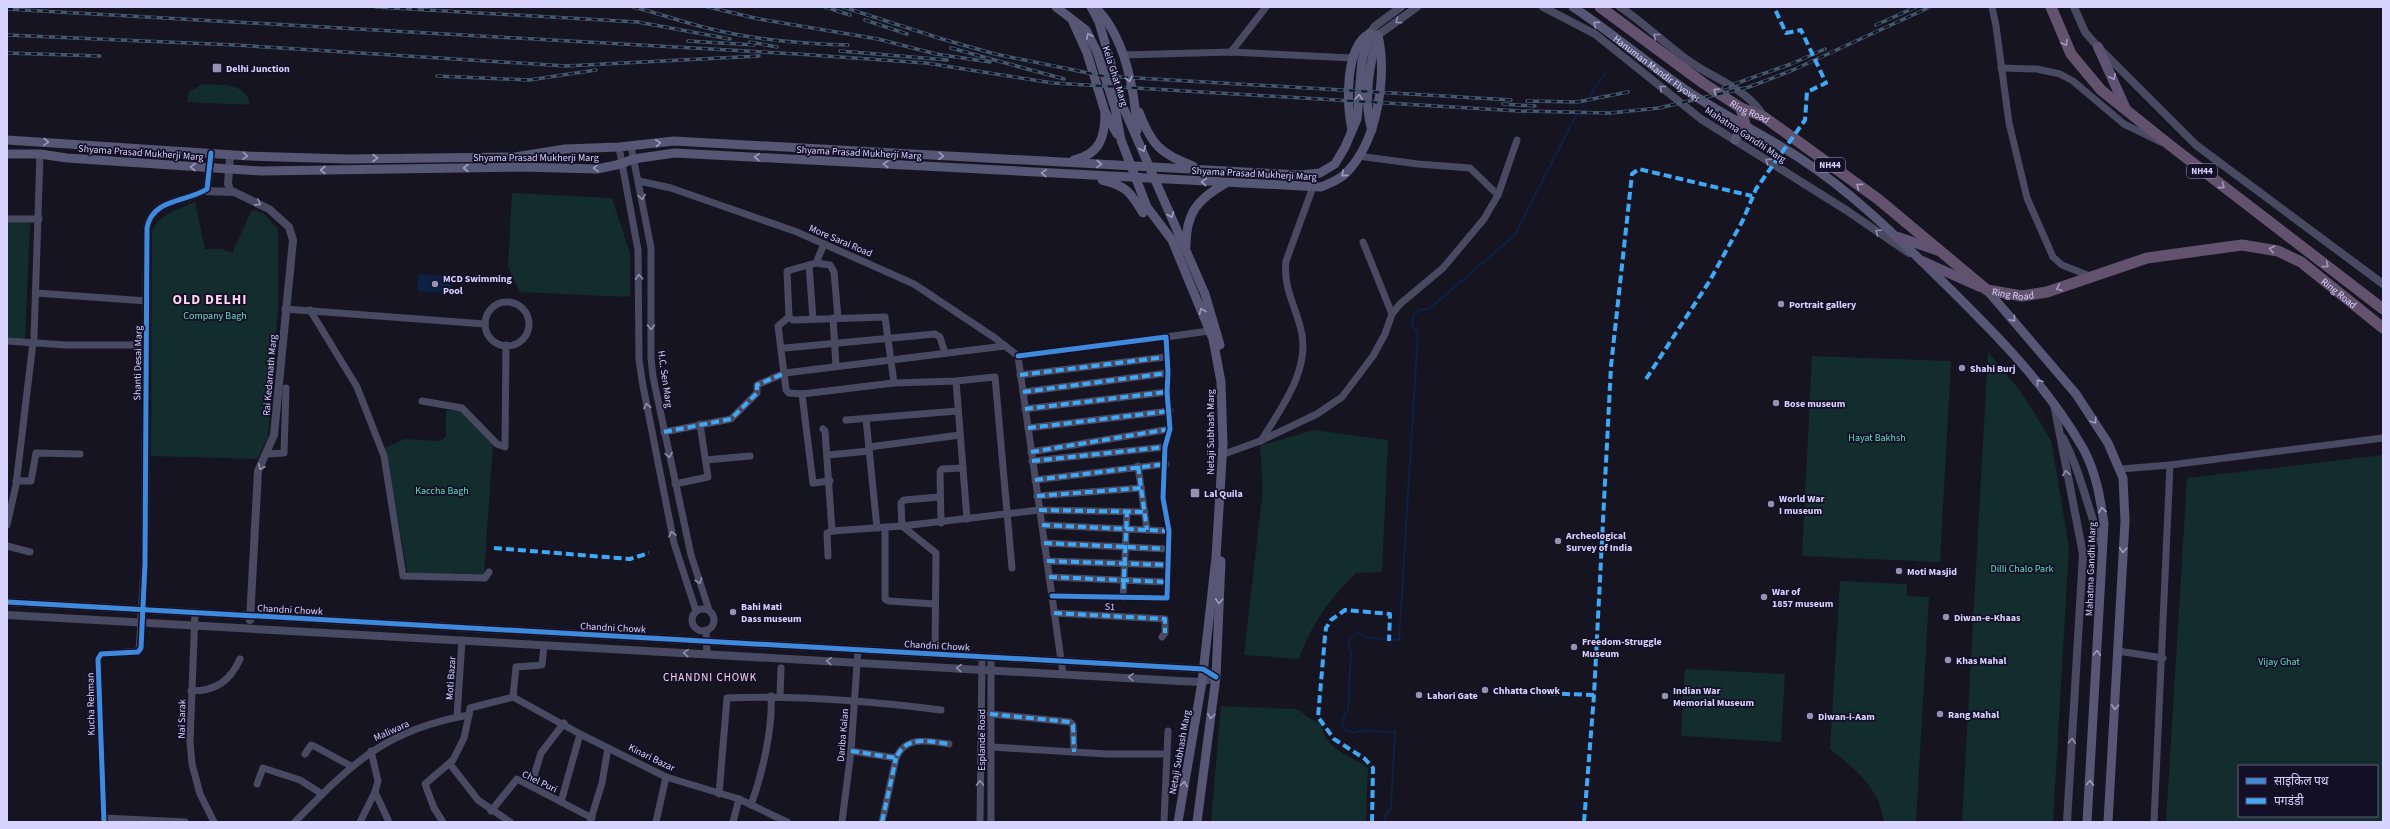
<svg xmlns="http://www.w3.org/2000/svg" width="2390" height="829" font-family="'Source Sans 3','Noto Sans Devanagari',sans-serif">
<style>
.green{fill:#132c2d;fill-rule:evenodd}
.water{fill:#0d2144}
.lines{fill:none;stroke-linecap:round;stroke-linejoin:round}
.stream{stroke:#0d2144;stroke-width:2}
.minor{stroke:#4a4962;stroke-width:7}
.tertiary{stroke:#4a4962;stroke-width:8}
.secondary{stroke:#575674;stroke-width:9}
.primary{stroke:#5e5373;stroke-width:10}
.trunk{stroke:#62526e;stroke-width:11}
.rail-casing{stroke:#43596b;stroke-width:3.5}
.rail{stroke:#130f26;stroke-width:2;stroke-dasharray:6;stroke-linecap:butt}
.quiet{stroke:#3fa9f5;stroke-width:4;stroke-dasharray:8 4;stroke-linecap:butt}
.cycleway-casing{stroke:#130f26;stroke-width:8}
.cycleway{stroke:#408adc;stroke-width:5}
.oneway{stroke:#928eb0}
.oneway2{stroke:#9e9bc0}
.oneway3{stroke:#a39abe}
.oneway4{stroke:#a29ac0}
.poi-dot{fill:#9591b1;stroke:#130f26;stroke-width:1.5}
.labels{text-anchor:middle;stroke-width:3.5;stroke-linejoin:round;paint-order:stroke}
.shield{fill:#130f26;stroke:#9e99be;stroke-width:1}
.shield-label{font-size:9px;font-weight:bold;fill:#d9d4ff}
.street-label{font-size:10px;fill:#d9d4ff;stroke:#130f26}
.poi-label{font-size:10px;font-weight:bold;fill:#d9d4ff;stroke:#130f26;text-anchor:start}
.park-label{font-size:10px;fill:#5fe0c0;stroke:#130f26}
.neighbourhood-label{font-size:11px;letter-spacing:1px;fill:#ffd6f0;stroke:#130f26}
.district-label{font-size:14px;font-weight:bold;letter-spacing:1px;fill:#ffd6f0;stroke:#130f26}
</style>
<rect width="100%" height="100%" fill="#161421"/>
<g class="green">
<path d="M203 84C220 85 247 82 250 105L187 102 189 92Z"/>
<path d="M512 193 612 198 630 253V297L520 292 508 267Z"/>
<path d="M195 202 205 249H221L232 253 252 210 263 213 278 229V309L268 437 257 459 151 456 152 230C161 213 179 209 195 202Z"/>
<path d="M7 222 30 223 25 339H7Z"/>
<path d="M1988 352 2021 392 2051 440 2069 547 2053 822H1962Z"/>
<path d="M1812 356 1951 361 1940 562 1802 556Z"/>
<path d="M446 410 461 411 493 443 484 576H408L385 448 405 439 441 441 446 436Z"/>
<path d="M1314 430 1388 440 1382 572 1356 573C1329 599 1311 625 1299 659L1244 655 1263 489 1260 446Z"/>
<path d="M2383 455V822H2166L2187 478ZM2239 766H2377V816H2239Z"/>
<path d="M1840 581 1907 584V596L1929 597 1916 822H1884C1880 788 1855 769 1830 749Z"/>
<path d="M1685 669 1785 674 1781 742 1681 736Z"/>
<path d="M1221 706 1295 709C1307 713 1306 719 1320 723 1328 753 1347 752 1368 768L1366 822H1211Z"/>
</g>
<path class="water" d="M418 274 452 277 451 293 417 291Z"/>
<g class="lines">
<path class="stream" d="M1384 822 1386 813 1391 808 1395 732 1362 731 1353 733 1345 730 1342 721 1348 710 1351 652 1348 645 1350 638 1358 633 1369 638 1399 640 1418 333 1412 326 1413 316 1420 310 1429 309 1515 235 1574 119 1606 72"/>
<g class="minor">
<path d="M1992 7 1996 26 2009 123 2027 198 2053 257 2062 265 2090 276"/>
<path d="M1231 52 1266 7"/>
<path d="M1123 55 1231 52 1352 58"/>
<path d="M2001 68 2037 69 2060 74 2073 81 2124 124 2161 142"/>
<path d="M631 146 651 248V358L653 377 691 555 709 610"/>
<path d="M619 147 638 250 639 360 643 386 674 543 696 611"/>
<path d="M1358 156 1418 164 1470 168 1498 195"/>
<path d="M639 181 671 188 797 232 914 284 995 338 1018 356"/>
<path d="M7 219H39"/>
<path d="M1363 242 1392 314"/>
<path d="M824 244 816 263 787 271 789 317 793 320 885 317 894 383"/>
<path d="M816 263 830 265 834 272 838 318"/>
<path d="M809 265 813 319"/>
<path d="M36 293 147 301"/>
<circle cx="507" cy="324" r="22"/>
<path d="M285 309 485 324"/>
<path d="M310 310 357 387 384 456 403 576 485 578 489 572"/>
<path d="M789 317 778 326 786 390 789 393 802 394 813 483 830 481"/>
<path d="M833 318 836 366"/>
<path d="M1166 337 1209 331"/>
<path d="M34 338 40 154"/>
<path d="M7 341 66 345H146"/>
<path d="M785 348 935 334 940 337 945 353"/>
<path d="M1018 356 1166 337 1168 373 1167 392 1170 429 1165 447 1163 498 1169 531 1167 598 1052 596"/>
<path d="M1018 356 1063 674"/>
<path d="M1020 375 1166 357"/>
<path d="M956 381 967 519"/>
<path d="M1023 392 1168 373"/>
<path d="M802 394 894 383 956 381 995 377 1012 568"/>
<path d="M422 401 462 408 497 444 505 447 506 345"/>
<path d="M1025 409 1167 392"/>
<path d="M866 419 877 528"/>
<path d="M846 420 958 411"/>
<path d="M1028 428 1170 411"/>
<path d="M823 429 825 431 832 531"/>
<path d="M664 432 731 419 757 393V385L785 373 1005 346"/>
<path d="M1261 441C1281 408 1313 367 1300 326 1294 304 1283 285 1286 261L1313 187"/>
<path d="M869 447 960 435"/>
<path d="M1031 452 1170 429"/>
<path d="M1227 453 1260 441 1317 414 1342 397 1373 356 1385 334 1392 314 1400 304 1443 268 1484 219 1498 195 1517 140"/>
<path d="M267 454 284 453 286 388"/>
<path d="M828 455 869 451"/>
<path d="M706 460 750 456"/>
<path d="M1032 461 1165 447"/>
<path d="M1138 466 1147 530"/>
<path d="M2121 469 2170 465 2383 438"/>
<path d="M1035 480 1166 464"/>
<path d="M16 481H31L36 453 80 454"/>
<path d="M675 484 708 477 700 424"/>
<path d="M1037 496 1141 488"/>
<path d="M941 523 940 472 942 469 963 468"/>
<path d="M7 525 16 485 33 342"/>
<path d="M1042 525 1169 531"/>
<path d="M885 527V599L889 601 935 604"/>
<path d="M1044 543 1168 549"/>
<path d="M7 546 30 552"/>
<path d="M828 556 827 533 832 531 902 526 1039 510 1145 512"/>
<path d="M1047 561 1168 565"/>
<path d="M1049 577 1166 582"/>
<path d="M1123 598 1127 512"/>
<circle cx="703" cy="620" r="11"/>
<path d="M195 612 190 742 192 764 200 794 214 822"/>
<path d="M1054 613 1165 619V633L1162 637"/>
<path d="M706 630 707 654"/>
<path d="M2118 651 2163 658"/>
<path d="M935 654 936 553 902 526 901 503 904 500 940 497"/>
<path d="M191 691C216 691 230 681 240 659"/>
<path d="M780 696 781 668"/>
<path d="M513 697 516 667 542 665 544 645"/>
<path d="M990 714 1070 722 1073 725 1074 752"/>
<path d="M457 717 462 640"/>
<path d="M991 747 1107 754H1167"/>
<path d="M851 751 896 758C906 735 928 741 949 744"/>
<path d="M305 754 311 745 314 746 351 766"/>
<path d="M450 764 478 800 510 822"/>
<path d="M257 784 263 768 300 780 322 794"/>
<path d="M531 786 541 753 564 723"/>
<path d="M375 792 389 822"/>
<path d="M719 794 727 698C799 695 870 701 941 710"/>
<path d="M561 802 580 734"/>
<path d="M751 805C762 775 773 728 771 696"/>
<path d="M491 811 517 779 592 818"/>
<path d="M104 818 185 822"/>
<path d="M104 822 98 659 101 654 139 651 141 622"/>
<path d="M295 822C351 764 386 729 469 715L470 708 513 697 580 734 666 777 739 799 787 822"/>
<path d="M360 822 375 792 378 781 371 751"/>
<path d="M443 822 434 808 425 784 453 760 464 738 469 715"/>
<path d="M590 822 602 783 608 748"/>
<path d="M656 822 666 777"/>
<path d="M733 822 739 799"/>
<path d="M842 822 851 751 858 650"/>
<path d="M882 822 896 758"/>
<path d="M980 822 982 657"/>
<path d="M991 822V658"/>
<path d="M1164 822 1168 731"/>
<path d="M2154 822 2170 465"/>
</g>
<g class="tertiary">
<path d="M1543 7 1595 34 1701 119 1846 210 1909 253"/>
<path d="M1620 7C1643 22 1663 42 1686 59 1711 78 1748 88 1764 117"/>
<path d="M2074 7 2085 32 2098 47 2196 145 2383 284"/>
<path d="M1370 33 1375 26 1401 7"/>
<path d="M1378 35 1417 7"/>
<path d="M230 155 228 184 230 190 269 209 289 227 293 240 274 435 258 471 250 620"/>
<path d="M204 191 233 192"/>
<path d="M2054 404 2083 554 2067 822"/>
<path d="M2063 438C2081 472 2088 510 2102 546"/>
<path d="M7 602 1203 669 1216 677"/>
<path d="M7 615 1179 681 1202 682 1216 677"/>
<path d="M141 622 145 564 147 228C152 198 188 202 207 189L211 153"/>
</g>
<g class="secondary">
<path d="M1056 7 1086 30 1097 52 1115 108 1121 140 1147 207 1172 240 1196 298 1213 339 1221 382 1223 444 1216 557 1202 682 1178 822"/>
<path d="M1091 7 1099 22 1124 109 1205 294 1220 345"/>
<path d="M1095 7C1125 36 1135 91 1137 131"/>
<path id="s1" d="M1573 7C1611 32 1646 62 1683 88 1720 114 1763 134 1801 159 1853 193 1898 238 1942 281 1995 333 2047 385 2084 450 2096 473 2100 497 2104 523L2087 822"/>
<path d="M1073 22 1087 53 1105 112 1117 134"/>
<path d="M1139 112C1151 144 1160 154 1193 166"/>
<path d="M1352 129C1346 106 1345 47 1369 34"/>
<path d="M1372 130C1363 104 1369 63 1378 37"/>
<path d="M7 140 249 156 347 159 515 157 565 149 619 147 674 141 1300 175 1320 173 1335 164 1345 147 1357 119 1362 60 1370 33"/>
<path d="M1735 140 1745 124"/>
<path d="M7 154H40L67 158 261 171 519 167 597 169 621 164 633 159 675 153 1321 187C1330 183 1340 180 1347 172 1378 140 1387 76 1378 35"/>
<path d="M1074 160C1100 154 1105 137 1105 113"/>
<path d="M1102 180C1127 186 1131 193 1143 213"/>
<path d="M1186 246C1186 212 1198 199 1226 183"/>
<path d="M1987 290 2076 394 2108 443 2123 478 2125 521 2108 822"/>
<path d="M1197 822 1216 677 1221 561"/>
</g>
<g class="primary">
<path d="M2098 47 2126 109"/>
<path d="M1898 237 1939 251"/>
<path d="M1922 261 1980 287"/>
</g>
<g class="trunk">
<path id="s2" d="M1600 7 1703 83 1741 108 1764 117 1878 199 1987 290 2022 296 2047 292 2147 258 2242 245 2278 251 2301 262 2383 328"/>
<path d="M2051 7 2071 54 2101 90 2171 146 2383 309"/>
<path d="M1741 108 1745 124"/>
</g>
<g class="rail-casing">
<g id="rail">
<path d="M376 7 638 22 730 39"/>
<path d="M633 7C658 13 682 22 707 28 754 40 800 44 848 45"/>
<path d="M708 7 759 19 878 39 936 54 990 62"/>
<path d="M825 7 850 15"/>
<path d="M843 7 942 39 995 54 1103 76 1511 100"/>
<path d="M7 9 797 54 926 63 1053 83 1519 111 1610 113 1659 108 1749 87 1793 70 1930 7"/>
<path d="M865 20 907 34"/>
<path d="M1876 25 1916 7"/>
<path d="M7 35 235 45 566 66 759 56"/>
<path d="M688 41 754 45"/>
<path d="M750 42 777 47"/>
<path d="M951 48 1064 79"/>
<path d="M840 51 947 60"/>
<path d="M7 53 100 56"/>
<path d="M437 76 529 80 596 70"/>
<path d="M1723 88 1791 64 1825 49"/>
<path d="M1527 101 1577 102 1628 92"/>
<path d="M1503 104 1535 106"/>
</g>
</g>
<use href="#rail" class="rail"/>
<g class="quiet">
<path d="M1020 375 1166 357"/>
<path d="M1646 379 1709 282 1743 220 1756 189 1805 120 1807 92 1826 83 1801 30 1786 33 1774 7"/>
<path d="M1023 392 1168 373"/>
<path d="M1025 409 1167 392"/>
<path d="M1028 428 1170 411"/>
<path d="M664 432 731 419 757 393V385L785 373"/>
<path d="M1031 452 1170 429"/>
<path d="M1032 461 1165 447"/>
<path d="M1138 466 1147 530"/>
<path d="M1035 480 1166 464"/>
<path d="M1037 496 1141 488"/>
<path d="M1039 510 1145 512"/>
<path d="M1042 525 1169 531"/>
<path d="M1044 543 1168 549"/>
<path d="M494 548 630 559 649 553"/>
<path d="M1047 561 1168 565"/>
<path d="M1049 577 1166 582"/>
<path d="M1120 598H1123L1127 512"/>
<path d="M1054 613 1165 619V633"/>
<path d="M1538 693 1594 695"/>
<path d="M990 714 1070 722 1073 725 1074 752"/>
<path d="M851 751 896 758C906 735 928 741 949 744"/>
<path d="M882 822 896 758"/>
<path d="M1372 822 1373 768 1365 759 1334 739 1318 717 1325 636 1326 628 1331 620 1345 610 1390 614 1389 641"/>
<path d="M1584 822 1594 695 1611 366 1632 174 1639 169 1752 196"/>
</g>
<g class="cycleway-casing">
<g id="cycleway">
<path d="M1018 356 1166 337 1168 373 1167 392 1170 429 1165 447 1163 498 1169 531 1167 598 1052 596"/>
<path d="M7 602 1203 669 1216 677"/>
<path d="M104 822 98 659 101 654 138 652 141 648 145 564 147 228C152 198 188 202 207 189L211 153"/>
</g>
</g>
<use href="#cycleway" class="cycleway"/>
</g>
<defs><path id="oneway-chevron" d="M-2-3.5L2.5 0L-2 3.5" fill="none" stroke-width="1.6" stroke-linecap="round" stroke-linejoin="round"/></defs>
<g class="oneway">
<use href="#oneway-chevron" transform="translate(1398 21) rotate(144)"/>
<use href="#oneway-chevron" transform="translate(1656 36) rotate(-142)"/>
<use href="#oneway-chevron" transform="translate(1662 88) rotate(-141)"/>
<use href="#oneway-chevron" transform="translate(1768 161) rotate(-148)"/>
<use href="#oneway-chevron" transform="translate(642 197) rotate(80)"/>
<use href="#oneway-chevron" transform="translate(258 203) rotate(28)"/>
<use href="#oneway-chevron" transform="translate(1878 232) rotate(-145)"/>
<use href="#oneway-chevron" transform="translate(639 277) rotate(-93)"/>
<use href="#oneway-chevron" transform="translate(651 327) rotate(89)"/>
<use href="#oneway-chevron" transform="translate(647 406) rotate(-101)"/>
<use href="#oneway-chevron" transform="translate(669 455) rotate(79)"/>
<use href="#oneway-chevron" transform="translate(261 467) rotate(117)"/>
<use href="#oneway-chevron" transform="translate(2066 473) rotate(-100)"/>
<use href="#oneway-chevron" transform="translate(672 534) rotate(-102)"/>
<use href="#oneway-chevron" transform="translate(699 581) rotate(71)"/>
<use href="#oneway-chevron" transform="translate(686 653) rotate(-177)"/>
<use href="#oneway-chevron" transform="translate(829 661) rotate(-177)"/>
<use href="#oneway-chevron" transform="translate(959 668) rotate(-177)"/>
<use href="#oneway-chevron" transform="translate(1131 677) rotate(-177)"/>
<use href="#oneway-chevron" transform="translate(2072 741) rotate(-87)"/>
<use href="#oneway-chevron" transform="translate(980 783) rotate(-89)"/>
</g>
<g class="oneway2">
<use href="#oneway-chevron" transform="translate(1596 24) rotate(-144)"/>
<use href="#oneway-chevron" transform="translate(1089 36) rotate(-117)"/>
<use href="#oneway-chevron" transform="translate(1129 79) rotate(75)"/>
<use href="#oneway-chevron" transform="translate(1359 97) rotate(-85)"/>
<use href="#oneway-chevron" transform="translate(46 142) rotate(4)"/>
<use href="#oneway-chevron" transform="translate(658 143) rotate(-6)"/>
<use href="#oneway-chevron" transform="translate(1143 149) rotate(67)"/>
<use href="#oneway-chevron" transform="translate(245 156) rotate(4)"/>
<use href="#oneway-chevron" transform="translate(941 156) rotate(3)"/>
<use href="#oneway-chevron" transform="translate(757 157) rotate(-177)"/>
<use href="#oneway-chevron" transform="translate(375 158)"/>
<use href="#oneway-chevron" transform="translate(886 164) rotate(-177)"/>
<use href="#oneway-chevron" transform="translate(1099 164) rotate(3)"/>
<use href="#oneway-chevron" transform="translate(193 167) rotate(-178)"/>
<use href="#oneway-chevron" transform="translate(466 168) rotate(180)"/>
<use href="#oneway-chevron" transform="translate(596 168) rotate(177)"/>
<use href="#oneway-chevron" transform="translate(323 170) rotate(180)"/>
<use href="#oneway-chevron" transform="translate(1044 173) rotate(-177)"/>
<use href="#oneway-chevron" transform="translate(1344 174) rotate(139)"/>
<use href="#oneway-chevron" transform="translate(1204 182) rotate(-177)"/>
<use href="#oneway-chevron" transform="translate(1171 215) rotate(67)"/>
<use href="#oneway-chevron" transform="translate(1202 311) rotate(-112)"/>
<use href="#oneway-chevron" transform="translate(2013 319) rotate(49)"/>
<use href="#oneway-chevron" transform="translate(2039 382) rotate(-128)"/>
<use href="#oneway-chevron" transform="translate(2094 421) rotate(56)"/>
<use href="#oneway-chevron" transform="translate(2102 510) rotate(-99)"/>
<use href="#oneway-chevron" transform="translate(2123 550) rotate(93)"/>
<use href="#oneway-chevron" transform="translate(1219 601) rotate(93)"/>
<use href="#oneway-chevron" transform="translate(2097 653) rotate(-87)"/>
<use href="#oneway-chevron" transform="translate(2115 707) rotate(93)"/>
<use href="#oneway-chevron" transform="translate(1211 716) rotate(97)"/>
<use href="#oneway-chevron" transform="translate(2090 783) rotate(-87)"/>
<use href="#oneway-chevron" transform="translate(1184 784) rotate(-80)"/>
</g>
<g class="oneway3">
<use href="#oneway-chevron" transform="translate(2065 43) rotate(62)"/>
<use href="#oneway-chevron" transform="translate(1716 91) rotate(-147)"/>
<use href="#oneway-chevron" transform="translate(1859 186) rotate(-144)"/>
<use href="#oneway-chevron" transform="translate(2222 186) rotate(37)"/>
<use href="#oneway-chevron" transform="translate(2272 249) rotate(-168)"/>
<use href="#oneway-chevron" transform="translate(2326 265) rotate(37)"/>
<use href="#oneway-chevron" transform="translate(2059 288) rotate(159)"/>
</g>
<use class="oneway4" href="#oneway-chevron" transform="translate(2113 77) rotate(64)"/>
<g class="poi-dot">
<rect x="212" y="63" width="10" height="10" rx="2"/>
<circle cx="435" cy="284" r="4"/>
<circle cx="1781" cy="304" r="4"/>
<circle cx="1962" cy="368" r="4"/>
<circle cx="1776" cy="403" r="4"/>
<rect x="1190" y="488" width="10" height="10" rx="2"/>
<circle cx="1771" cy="504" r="4"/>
<circle cx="1558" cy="541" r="4"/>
<circle cx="1899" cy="571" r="4"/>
<circle cx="1764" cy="597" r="4"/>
<circle cx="733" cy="612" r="4"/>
<circle cx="1946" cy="617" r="4"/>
<circle cx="1574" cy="647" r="4"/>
<circle cx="1948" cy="660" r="4"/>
<circle cx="1485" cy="690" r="4"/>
<circle cx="1419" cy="695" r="4"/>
<circle cx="1665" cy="696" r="4"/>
<circle cx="1940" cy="714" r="4"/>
<circle cx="1810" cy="716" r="4"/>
</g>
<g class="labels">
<g class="shield">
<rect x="1815" y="158" width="30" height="14" rx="3"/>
<rect x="2187" y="164" width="30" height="14" rx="3"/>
</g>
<g class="shield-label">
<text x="1830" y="168">NH44</text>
<text x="2202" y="174">NH44</text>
</g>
<g class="street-label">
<text dy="4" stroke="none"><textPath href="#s1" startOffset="104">Hanuman Mandir Flyover</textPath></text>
<text transform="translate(1116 76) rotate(72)" y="4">Kela Ghat Marg</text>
<text dy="4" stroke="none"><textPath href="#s2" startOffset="183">Ring Road</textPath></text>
<text transform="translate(1746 134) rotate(33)" y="4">Mahatma Gandhi Marg</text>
<text transform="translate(141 152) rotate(4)" y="4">Shyama Prasad Mukherji Marg</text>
<text transform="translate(859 152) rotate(3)" y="4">Shyama Prasad Mukherji Marg</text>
<text x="536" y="161">Shyama Prasad Mukherji Marg</text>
<text transform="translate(1254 173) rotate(3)" y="4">Shyama Prasad Mukherji Marg</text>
<text transform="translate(841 240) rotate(23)" y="4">More Sarai Road</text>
<text dy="4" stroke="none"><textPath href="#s2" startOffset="507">Ring Road</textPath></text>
<text dy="4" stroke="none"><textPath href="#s2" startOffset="854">Ring Road</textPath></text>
<text transform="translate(137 363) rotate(-89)" y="4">Shanti Desai Marg</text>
<text transform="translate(269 375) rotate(-85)" y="4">Rai Kedarnath Marg</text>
<text transform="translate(666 379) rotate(82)" y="4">H.C. Sen Marg</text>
<text transform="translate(1210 432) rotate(-90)" y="4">Netaji Subhash Marg</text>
<text transform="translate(2090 569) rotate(-88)" y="4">Mahatma Gandhi Marg</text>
<text transform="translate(1110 606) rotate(2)" y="4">S1</text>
<text transform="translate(290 609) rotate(3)" y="4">Chandni Chowk</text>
<text transform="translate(613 627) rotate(3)" y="4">Chandni Chowk</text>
<text transform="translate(937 645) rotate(3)" y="4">Chandni Chowk</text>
<text transform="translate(450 678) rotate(-86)" y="4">Moti Bazar</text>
<text transform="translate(90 704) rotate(-91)" y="4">Kucha Rehman</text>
<text transform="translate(181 719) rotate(-89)" y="4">Nai Sarak</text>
<text transform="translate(391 730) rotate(-24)" y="4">Maliwara</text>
<text transform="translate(842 735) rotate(-85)" y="4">Dariba Kalan</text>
<text transform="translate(981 740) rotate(-90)" y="4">Esplande Road</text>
<text transform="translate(1179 752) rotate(-80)" y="4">Netaji Subhash Marg</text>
<text transform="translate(652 757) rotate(26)" y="4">Kinari Bazar</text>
<text transform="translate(540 781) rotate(26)" y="4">Chel Puri</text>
</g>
<g class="poi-label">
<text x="226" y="72">Delhi Junction</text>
<text x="443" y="282">MCD Swimming<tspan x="443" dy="12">Pool</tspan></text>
<text x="1789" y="308">Portrait gallery</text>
<text x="1970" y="372">Shahi Burj</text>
<text x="1784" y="407">Bose museum</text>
<text x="1204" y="497">Lal Quila</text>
<text x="1779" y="502">World War<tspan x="1779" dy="12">I museum</tspan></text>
<text x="1566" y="539">Archeological<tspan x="1566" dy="12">Survey of India</tspan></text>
<text x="1907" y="575">Moti Masjid</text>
<text x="1772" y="595">War of<tspan x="1772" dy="12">1857 museum</tspan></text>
<text x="741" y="610">Bahi Mati<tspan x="741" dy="12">Dass museum</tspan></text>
<text x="1954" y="621">Diwan-e-Khaas</text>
<text x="1582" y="645">Freedom-Struggle<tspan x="1582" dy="12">Museum</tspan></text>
<text x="1956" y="664">Khas Mahal</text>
<text x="1493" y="694">Chhatta Chowk</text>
<text x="1673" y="694">Indian War<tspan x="1673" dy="12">Memorial Museum</tspan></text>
<text x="1427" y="699">Lahori Gate</text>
<text x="1948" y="718">Rang Mahal</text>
<text x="1818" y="720">Diwan-i-Aam</text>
</g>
<g class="park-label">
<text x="215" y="319">Company Bagh</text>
<text x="1877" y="441">Hayat Bakhsh</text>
<text x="442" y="494">Kaccha Bagh</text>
<text x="2022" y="572">Dilli Chalo Park</text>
<text x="2279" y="665">Vijay Ghat</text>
</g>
<g class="neighbourhood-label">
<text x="710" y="681">CHANDNI CHOWK</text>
</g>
<g class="district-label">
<text x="210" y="304">OLD DELHI</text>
</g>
</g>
<rect width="2390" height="829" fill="none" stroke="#d9d4ff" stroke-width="16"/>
<rect x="2238" y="765" width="140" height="52" fill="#130f26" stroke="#625e7d"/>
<rect x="2246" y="778" width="20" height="6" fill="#408adc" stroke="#625e7d"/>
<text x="2274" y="785" font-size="12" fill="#d9d4ff">साइकिल पथ</text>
<rect x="2246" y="798" width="20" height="6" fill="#3fa9f5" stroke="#625e7d"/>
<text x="2274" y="805" font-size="12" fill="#d9d4ff">पगडंडी</text>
</svg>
